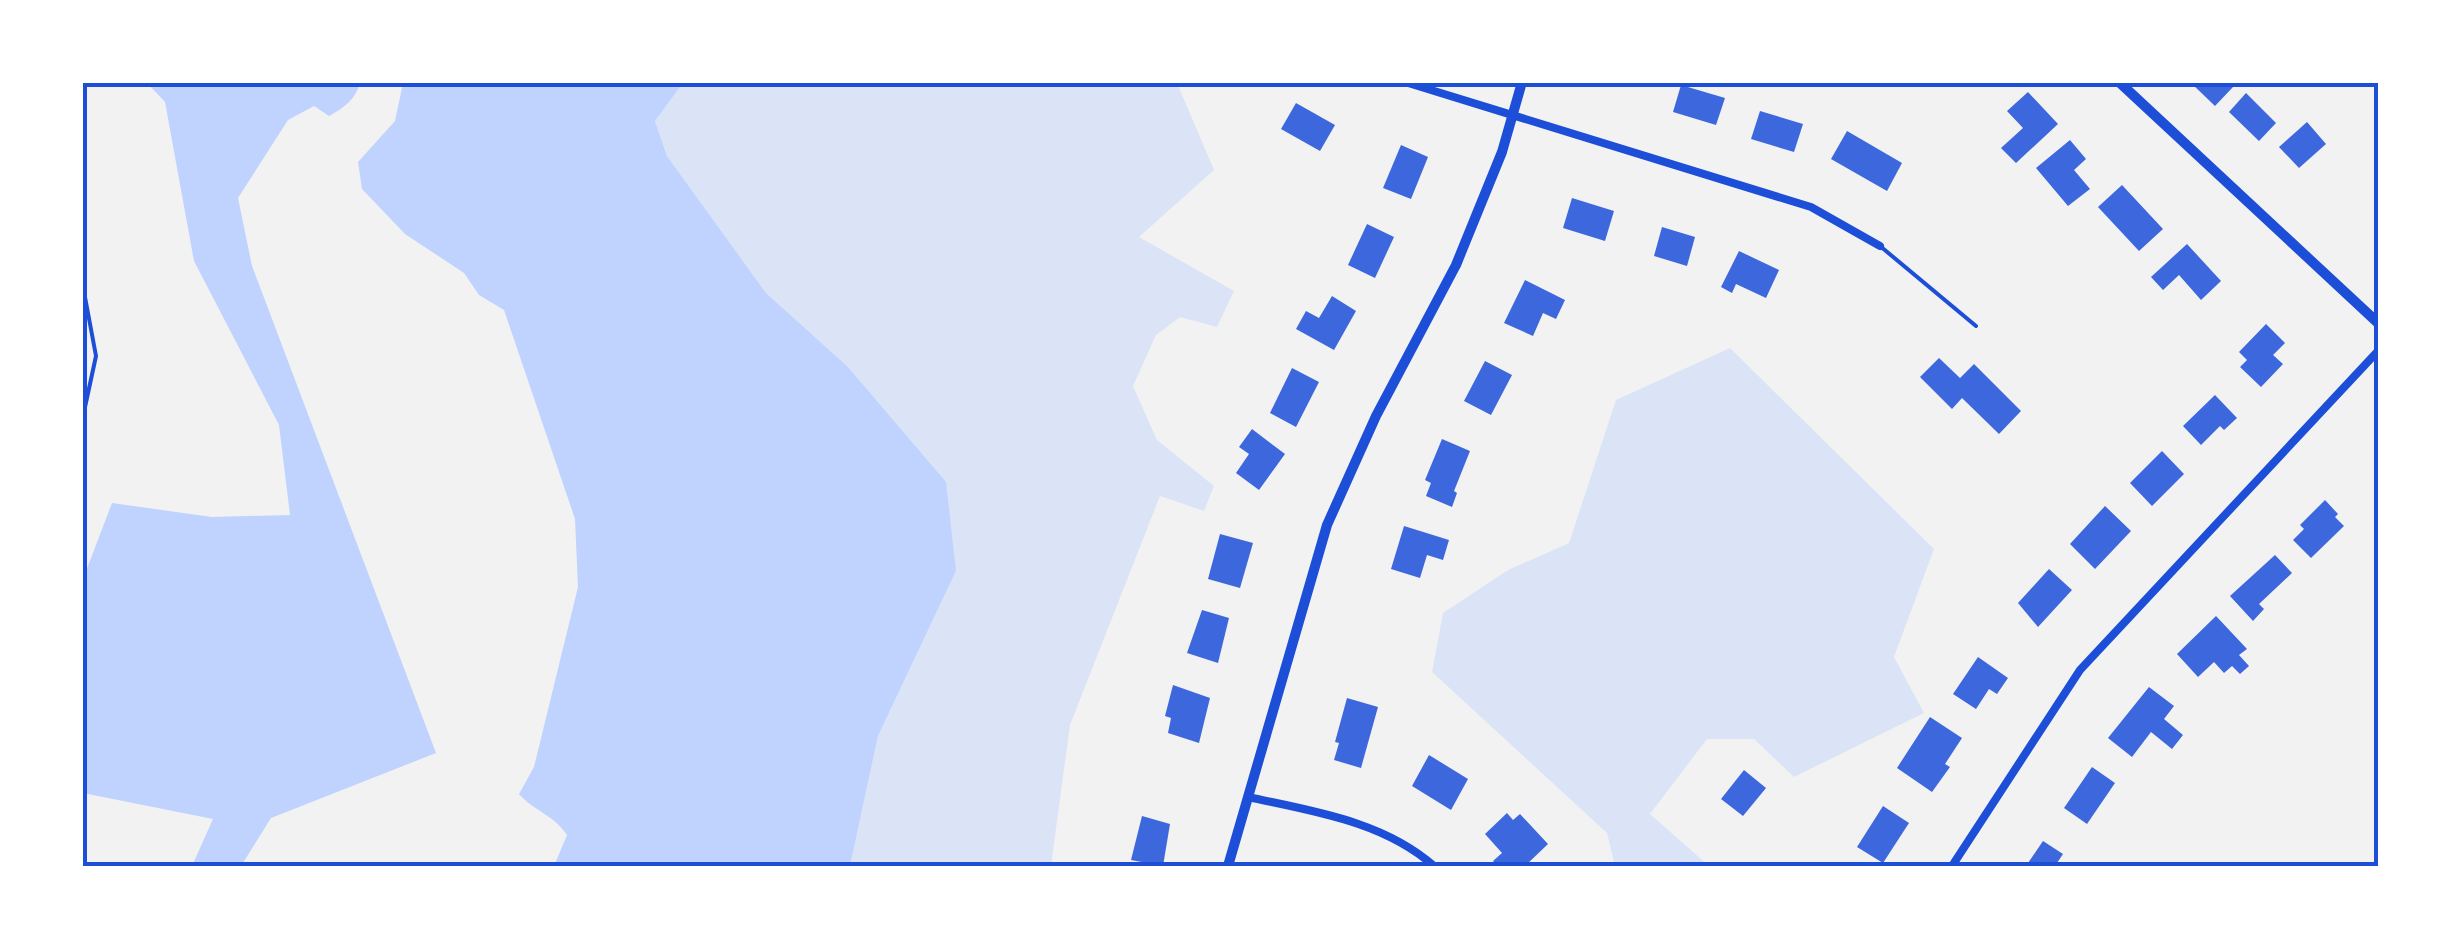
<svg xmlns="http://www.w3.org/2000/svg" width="2461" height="949" font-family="Spectral,serif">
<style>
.green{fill:#dbe4f7}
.water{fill:#bfd3fe}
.building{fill:#3d67dc}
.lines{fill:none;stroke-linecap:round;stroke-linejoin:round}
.path{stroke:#1d4ed8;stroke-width:4}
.service{stroke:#1d4ed8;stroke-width:4}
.minor{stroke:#1d4ed8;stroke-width:8}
.tertiary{stroke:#1d4ed8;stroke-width:10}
.neatline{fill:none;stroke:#1d4ed8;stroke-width:4}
</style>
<rect width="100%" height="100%" fill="#f2f2f2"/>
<g class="green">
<path d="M683 83H1177L1214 170 1139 237 1234 291 1217 327 1180 317 1156 335 1133 386 1157 440 1214 486 1204 511 1160 496 1070 725 1051 866H850L878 736 956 571 847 366 766 293 667 156 655 121Z"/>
<path d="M1730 348 1934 549 1894 657 1924 713 1794 777 1754 739H1707L1650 814 1709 866H1615L1607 833 1432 672 1443 613 1508 570 1569 543 1616 400Z"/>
</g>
<g class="water">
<path d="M147 83H360C355 100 345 107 329 116L314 106 288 120 238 198 252 266 436 753 271 818 241 866H192L213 819 83 793V579L112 503 212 517 290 515 279 425 194 261 165 102Z"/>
<path d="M403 83H683L655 121 667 156 766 293 847 366 946 482 956 571 878 736 850 866H554L567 835C553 814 535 812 519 794L534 767 578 587 575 519 504 310 479 295 464 273 405 234 362 189 358 162 395 121Z"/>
</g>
<g class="building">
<path d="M2190 82H2229L2233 87 2215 106Z"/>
<path d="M1681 85 1725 98 1716 125 1673 112Z"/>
<path d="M2028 92 2058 124 2016 163 2001 148 2023 128 2007 111Z"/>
<path d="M2246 93 2276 123 2259 141 2229 112Z"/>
<path d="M1296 103 1335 125 1320 151 1281 129Z"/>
<path d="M1760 111 1803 124 1794 152 1751 139Z"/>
<path d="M2307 122 2326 144 2299 168 2279 147Z"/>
<path d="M1847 131 1902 163 1887 191 1831 159Z"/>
<path d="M2070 140 2086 159 2074 170 2090 189 2068 206 2036 168Z"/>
<path d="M1401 145 1428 157 1411 199 1383 188Z"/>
<path d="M2122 185 2163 229 2139 251 2098 207Z"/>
<path d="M1572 198 1614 211 1605 241 1563 228Z"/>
<path d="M1367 224 1394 237 1375 278 1348 265Z"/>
<path d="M1662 227 1695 237 1687 266 1654 256Z"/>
<path d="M2187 244 2221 281 2201 300 2179 275 2163 290 2151 277Z"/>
<path d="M1739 251 1779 270 1766 298 1736 284 1732 293 1721 287Z"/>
<path d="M1525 280 1565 300 1556 319 1543 313 1533 336 1504 323Z"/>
<path d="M1332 296 1356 311 1334 350 1296 329 1306 311 1319 318Z"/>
<path d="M2266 324 2285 343 2273 355 2283 364 2261 387 2240 367 2247 360 2239 352Z"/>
<path d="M1939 358 1960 378 1974 364 2021 411 1999 434 1962 398 1952 409 1920 377Z"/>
<path d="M1485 361 1512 375 1491 415 1464 401Z"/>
<path d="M1292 368 1319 382 1296 427 1270 413Z"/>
<path d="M2215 395 2237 418 2224 430 2220 426 2201 445 2183 426Z"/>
<path d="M1252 429 1285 454 1259 490 1236 473 1249 454 1239 447Z"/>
<path d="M1442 439 1470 451 1454 491 1457 493 1452 507 1426 496 1431 483 1425 480Z"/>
<path d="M2162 451 2184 474 2152 506 2130 483Z"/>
<path d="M2325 500 2338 514 2335 517 2344 526 2311 558 2293 540 2304 529 2300 525Z"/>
<path d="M2105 506 2131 531 2095 569 2070 544Z"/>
<path d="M1404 526 1449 540 1443 560 1427 555 1420 578 1391 569Z"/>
<path d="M1220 534 1253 543 1240 588 1208 579Z"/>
<path d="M2275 555 2292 573 2259 604 2264 609 2253 621 2230 596Z"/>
<path d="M2049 569 2072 590 2038 627 2018 603Z"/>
<path d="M1202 610 1229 618 1218 663 1187 653Z"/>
<path d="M2216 616 2247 649 2239 655 2249 666 2240 674 2232 666 2224 673 2214 662 2198 677 2177 654Z"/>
<path d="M1978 657 2008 678 1997 694 1989 689 1976 709 1953 694Z"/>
<path d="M1173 685 1210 698 1199 743 1168 733 1171 718 1165 716Z"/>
<path d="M2149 687 2174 706 2164 719 2183 735 2172 749 2151 732 2132 757 2108 738Z"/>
<path d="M1347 698 1378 707 1361 768 1334 760 1339 743 1335 742Z"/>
<path d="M1930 717 1962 738 1945 764 1950 767 1932 792 1897 768Z"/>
<path d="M1429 755 1468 779 1451 810 1412 786Z"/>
<path d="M2092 767 2115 783 2087 824 2064 808Z"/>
<path d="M1744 770 1766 788 1743 816 1721 799Z"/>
<path d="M1883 806 1909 823 1883 863 1857 847Z"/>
<path d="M1507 813 1513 820 1520 814 1548 844 1525 866H1498L1493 861 1502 853 1485 834Z"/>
<path d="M1142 816 1170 824 1163 866 1131 860Z"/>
<path d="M2043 841 2063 854 2055 866H2026Z"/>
</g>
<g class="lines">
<path class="path" d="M82 281 96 356 82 421"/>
<path class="service" d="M1880 246 1976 326"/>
<g class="minor">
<path d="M1405 82 1811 207 1880 246"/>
<path d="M1248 797C1312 811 1383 821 1434 866"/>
<path d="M1952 866 2080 670 2378 351"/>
</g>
<g class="tertiary">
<path d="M2119 82 2378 323"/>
<path d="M1228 866 1327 525 1376 416 1456 265 1502 152 1522 82"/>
</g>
</g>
<rect width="2461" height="949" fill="none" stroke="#ffffff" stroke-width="170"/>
<rect x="85" y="85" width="2291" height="779" class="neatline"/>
</svg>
